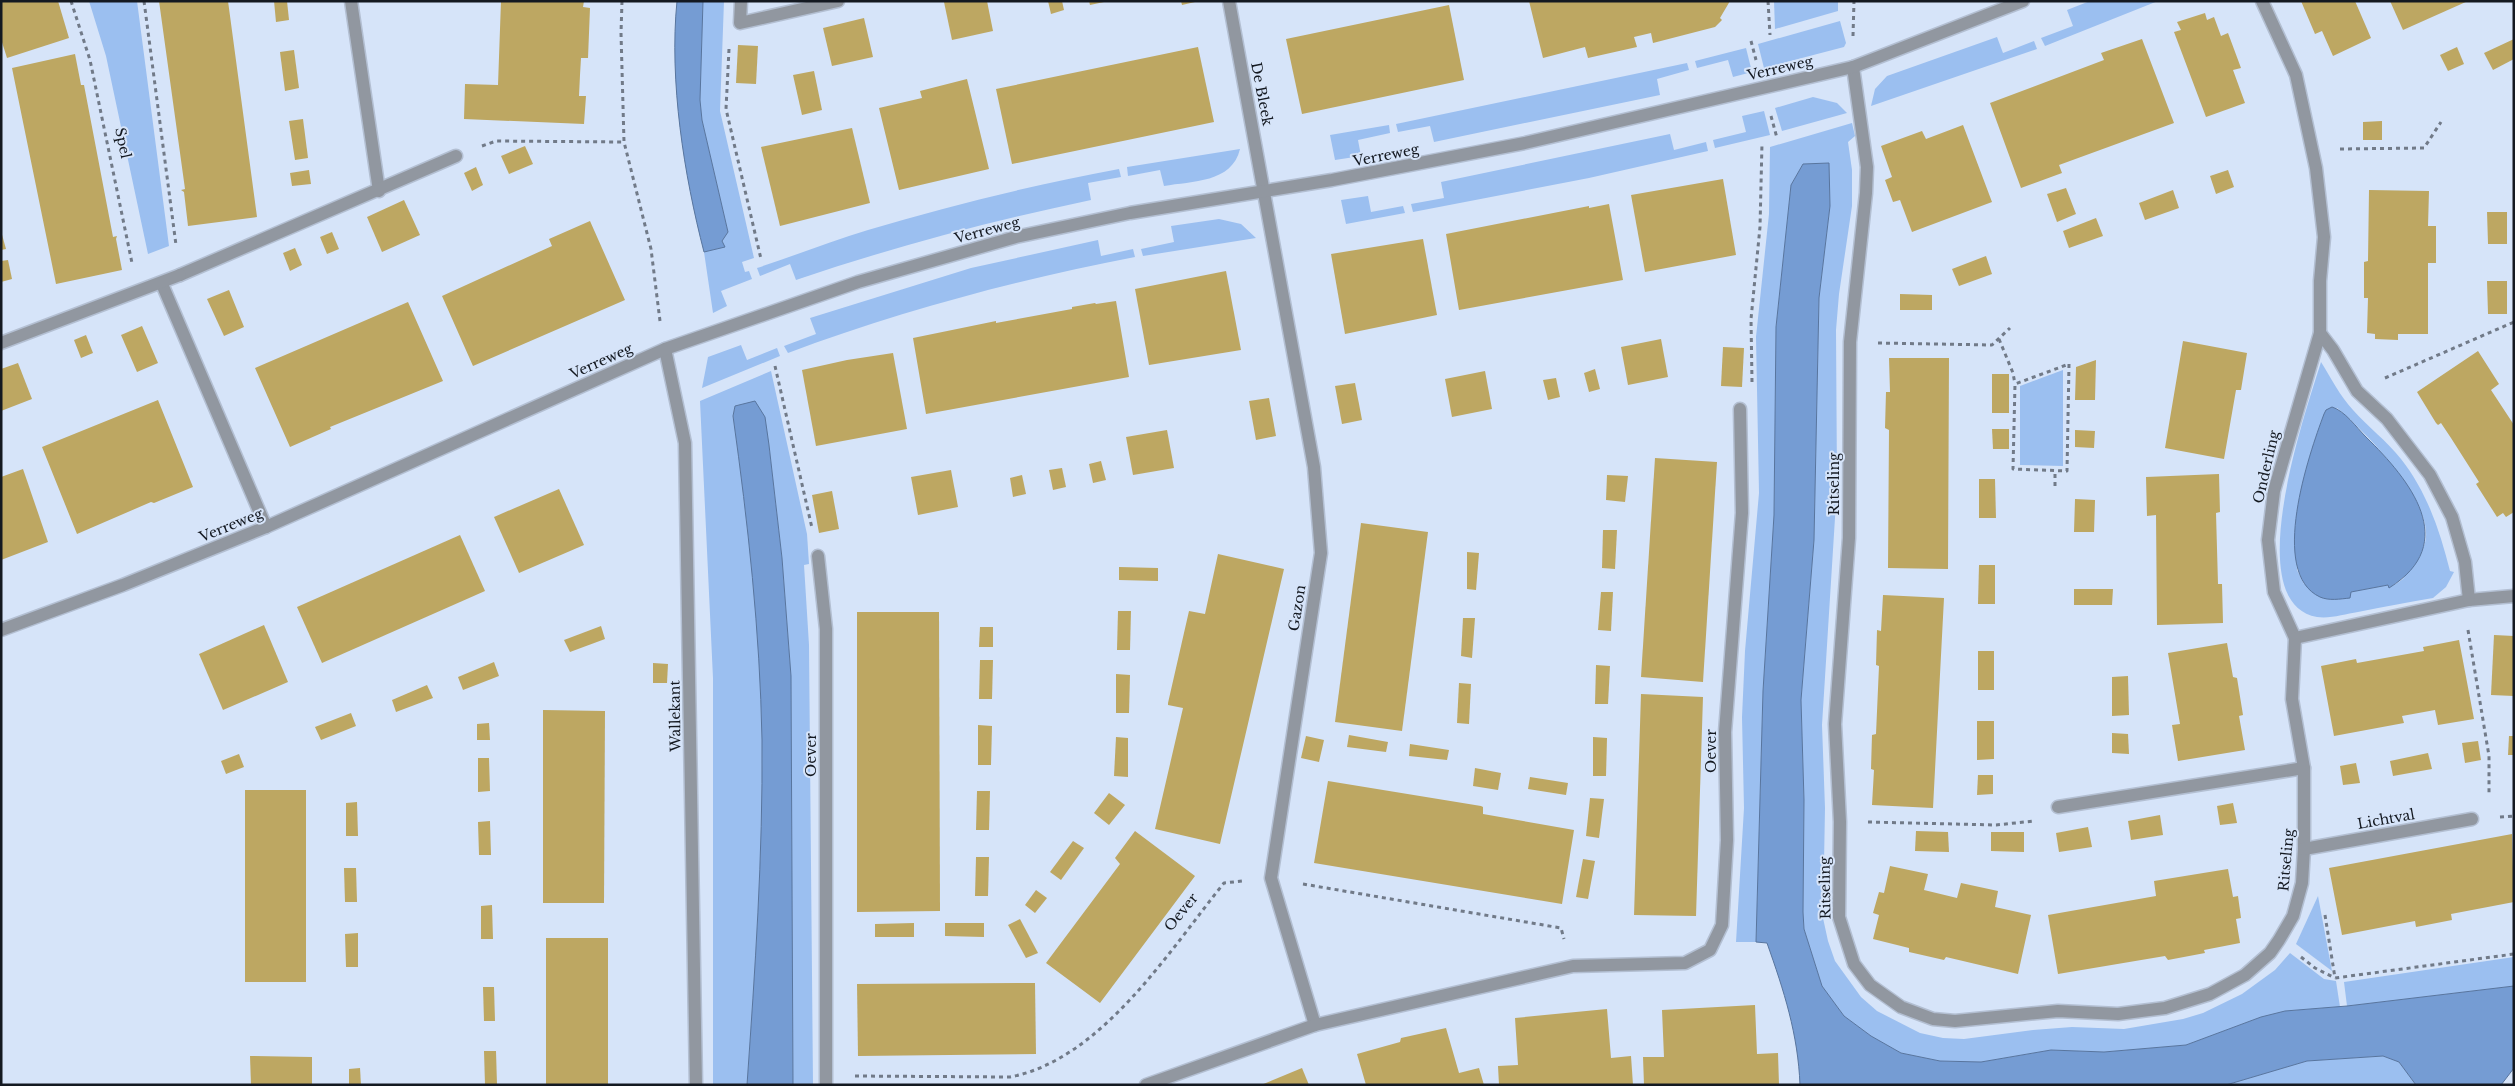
<svg xmlns="http://www.w3.org/2000/svg" width="2515" height="1086" font-family="'Libre Baskerville',serif">
<style>
.green{fill:#9bbff0;fill-rule:evenodd}
.water{fill:#759cd3;stroke:#58759e}
.building{fill:#bda762}
.lines{fill:none;stroke-linecap:round;stroke-linejoin:round}
.lane-casing{stroke:#b3bfd2;stroke-width:15}
.street-casing{stroke:#b3bfd2;stroke-width:15}
.path{stroke:#717a88;stroke-width:3;stroke-dasharray:4 4;stroke-linecap:butt}
.lane{stroke:#9197a0;stroke-width:12}
.street{stroke:#9197a0;stroke-width:12}
.labels{text-anchor:middle;stroke-width:4;stroke-linejoin:round;paint-order:stroke}
.street-label{font-size:14px;fill:#141921;stroke:#d6e4f9}
</style>
<rect width="100%" height="100%" fill="#d6e4f9"/>
<g class="green">
<path d="M89 1H137L169 246 148 254 106 56Z"/>
<path d="M703 1H724L720 111 754 258 742 262 745 272 749 271 752 279 721 291 727 306 713 313 704 252 724 247 722 241 728 232 702 120 700 100Z"/>
<path d="M1774 1H1838V11L1775 29Z"/>
<path d="M2090 1H2158L2045 46 2041 38 2073 26 2067 10Z"/>
<path d="M1840 21 1846 43 1844 47 1764 68 1758 44Z"/>
<path d="M1997 37 2003 53 2034 41 2037 49 1871 106 1875 89 1887 76Z"/>
<path d="M1746 48 1752 72 1733 77 1728 60 1697 68 1695 61Z"/>
<path d="M1687 63 1689 70 1657 79 1660 95 1434 142 1430 126 1398 132 1396 124Z"/>
<path d="M1813 97 1837 103 1847 113 1782 131 1775 108Z"/>
<path d="M1764 111 1770 135 1715 148 1713 140 1746 132 1742 116Z"/>
<path d="M1852 123 1855 136 1848 142 1852 170V206L1839 294 1836 330 1837 486 1822 725 1825 808 1823 918 1828 941 1835 961 1861 997 1877 1011 1920 1033 1943 1038 1964 1039 2033 1030 2072 1027 2124 1029 2183 1019 2203 1013 2242 994 2275 970 2290 953 2324 979 2336 981 2340 1007 2285 1011 2261 1017 2186 1045 2104 1052 2051 1050 1981 1062 1940 1061 1901 1053 1871 1036 1844 1016 1822 986 1804 929 1803 912 1804 800 1801 700 1814 540 1819 298 1830 206 1829 163 1803 164 1791 185 1776 327 1774 515 1763 691 1756 942H1736L1744 808 1742 717 1745 651 1759 493 1756 337 1769 214 1770 147Z"/>
<path d="M1389 125 1390 133 1358 140 1361 156 1335 160 1330 135Z"/>
<path d="M1670 134 1674 150 1706 142 1708 151 1589 178 1413 212 1411 204 1444 198 1441 182Z"/>
<path d="M1240 149C1232 183 1192 181 1164 186L1160 170 1128 176 1127 167Z"/>
<path d="M1119 169 1121 177 1088 183 1091 200C991 221 893 247 796 280L790 264 760 276 757 268C794 256 831 241 868 230 951 205 1034 185 1119 169Z"/>
<path d="M1368 196 1371 212 1403 206 1405 213 1346 224 1341 200Z"/>
<path d="M1219 219 1241 224 1256 238 1143 256 1141 249 1174 242 1171 226Z"/>
<path d="M1098 240 1101 256 1133 249 1135 257C1016 280 901 311 788 353L784 346 816 334 810 318 971 268Z"/>
<path d="M741 345 747 360 777 348 780 356 702 388 708 357Z"/>
<path d="M2321 362C2331 378 2340 396 2353 410 2368 427 2387 441 2401 459 2427 492 2440 531 2450 571L2454 572 2446 587 2433 598C2408 602 2383 607 2358 612 2345 614 2330 619 2317 617 2238 603 2307 408 2321 362ZM2337 408C2365 431 2436 504 2425 543 2423 550 2408 573 2403 579 2399 582 2394 585 2390 587L2388 585 2351 592 2304 584 2297 570 2296 544 2298 503 2322 419Z"/>
<path d="M2063 370V466L2020 465V386Z"/>
<path d="M771 371 807 534 809 564 804 565 809 645 813 1085H793L791 676 782 558 769 445 744 404 735 406 733 416C748 523 761 632 762 740 763 856 755 970 747 1085H713V678L700 401Z"/>
<path d="M2318 896 2332 971 2296 944Z"/>
<path d="M2514 957V986L2347 1006 2344 982Z"/>
<path d="M2383 1056 2399 1062 2416 1085H2226L2307 1061Z"/>
</g>
<g class="water">
<path d="M677 1H703L700 100 702 120 728 232 722 241 725 247 704 252C684 175 669 81 677 1Z"/>
<path d="M1829 163 1830 206 1819 298 1814 540 1801 700 1804 800 1803 912 1804 929 1822 986 1844 1016 1871 1036 1901 1053 1940 1061 1981 1062 2051 1050 2104 1052 2186 1045 2261 1017 2285 1011 2347 1006 2514 986V1068L2501 1085H2416L2399 1062 2383 1056 2307 1061 2226 1085H1800C1798 1034 1784 991 1767 943L1756 942 1763 691 1774 515 1776 327 1791 185 1803 164Z"/>
<path d="M755 401 765 417 769 445 782 558 791 676 793 1085H747C755 970 763 856 762 740 760 632 748 523 733 416L735 406Z"/>
<path d="M2332 407C2345 411 2356 427 2366 437 2410 480 2461 543 2389 588L2388 585 2351 592 2350 598C2340 599 2329 601 2320 597 2268 573 2309 454 2324 414L2326 410Z"/>
</g>
<g class="building">
<path d="M1 1H58L69 38 7 58 1 39Z"/>
<path d="M159 1H228L257 217 188 226 184 192 181 190 185 189Z"/>
<path d="M274 1H287L289 20 276 22Z"/>
<path d="M501 1H584L583 7 590 8 588 58H581L580 75 579 96H586L584 124 464 119 465 84 498 85Z"/>
<path d="M987 1 993 31 952 40 944 2Z"/>
<path d="M1048 1H1062L1064 10 1051 14Z"/>
<path d="M1089 1H1104V2L1090 5Z"/>
<path d="M1181 1H1195V2L1182 5Z"/>
<path d="M1529 1H1730L1720 18 1722 20 1715 27 1653 43 1651 33 1634 37 1637 47 1588 58 1585 47 1543 58Z"/>
<path d="M2301 1H2355L2371 38 2333 56 2322 31 2315 34Z"/>
<path d="M2390 1H2468L2403 30Z"/>
<path d="M1449 5 1464 80 1302 114 1286 39Z"/>
<path d="M2205 13 2207 20 2214 17 2221 36 2228 33 2241 68 2233 70 2245 103 2206 117 2174 32 2181 30 2177 22Z"/>
<path d="M864 18 873 57 832 66 823 28Z"/>
<path d="M2142 39 2174 123 2059 165 2062 173 2021 188 1990 103 2104 60 2101 53Z"/>
<path d="M2514 39V59L2493 70 2484 53Z"/>
<path d="M738 45 758 46 756 84 736 83Z"/>
<path d="M1198 47 1214 122 1012 164 996 89Z"/>
<path d="M2457 47 2464 64 2448 71 2440 55Z"/>
<path d="M294 50 299 88 285 91 280 52Z"/>
<path d="M75 54 81 85H84L113 237 117 236 116 239 122 270 56 284 12 68Z"/>
<path d="M814 71 822 110 802 115 793 75Z"/>
<path d="M967 79 989 169 899 190 879 108 922 98 920 91Z"/>
<path d="M303 119 308 158 295 160 289 121Z"/>
<path d="M2382 121V140H2363V122Z"/>
<path d="M1963 125 1992 202 1912 232 1900 200 1893 202 1885 180 1892 177 1881 146 1922 131 1926 139Z"/>
<path d="M852 128 870 203 780 226 761 147Z"/>
<path d="M525 146 533 164 509 174 501 156Z"/>
<path d="M476 167 483 185 472 191 464 173Z"/>
<path d="M309 170 311 184 292 186 290 173Z"/>
<path d="M2228 170 2234 187 2216 194 2210 176Z"/>
<path d="M1723 179 1736 255 1645 272 1631 195Z"/>
<path d="M2066 188 2076 214 2057 222 2047 194Z"/>
<path d="M2173 190 2179 208 2145 220 2139 203Z"/>
<path d="M2369 190 2429 191 2428 226H2436V263H2428V334H2398V340L2375 339V334L2367 333 2368 298H2364V262L2368 261Z"/>
<path d="M404 200 420 235 382 252 367 217Z"/>
<path d="M1609 204 1623 280 1459 310 1446 234 1589 206V208Z"/>
<path d="M2487 212H2507V244H2488Z"/>
<path d="M2096 218 2103 236 2069 248 2063 231Z"/>
<path d="M590 221 625 300 473 366 442 296 552 246 549 239Z"/>
<path d="M1 231 6 249 1 250Z"/>
<path d="M332 232 339 249 327 254 320 237Z"/>
<path d="M1423 239 1437 315 1345 334 1331 254Z"/>
<path d="M295 248 302 265 290 271 283 253Z"/>
<path d="M1986 256 1992 274 1959 286 1952 269Z"/>
<path d="M8 260 12 279 1 282V261Z"/>
<path d="M1226 271 1241 350 1149 365 1135 289Z"/>
<path d="M2487 281H2507V314H2488Z"/>
<path d="M229 290 244 327 224 336 207 299Z"/>
<path d="M1900 294 1932 295V310H1900Z"/>
<path d="M1116 301 1129 377 926 414 913 338 996 321V323L1072 309V307L1095 303 1096 304Z"/>
<path d="M408 302 443 381 330 427 331 429 290 447 255 368Z"/>
<path d="M142 326 158 363 137 372 121 335Z"/>
<path d="M86 335 93 353 81 358 74 340Z"/>
<path d="M1661 339 1668 377 1628 385 1621 347Z"/>
<path d="M2183 341 2247 353 2241 390H2236L2224 459 2165 448Z"/>
<path d="M1723 347 1744 348 1742 387 1721 386Z"/>
<path d="M2478 351 2499 384 2491 390 2514 425V512L2506 517 2503 513 2497 517 2476 484 2479 482 2451 438 2441 423 2438 425 2436 423 2417 392Z"/>
<path d="M893 353 907 429 816 446 802 370 847 360Z"/>
<path d="M1889 358H1949L1948 569 1888 568 1889 430 1885 428 1886 392H1890Z"/>
<path d="M2096 360 2095 400H2075L2076 367Z"/>
<path d="M18 363 32 399 1 411V369Z"/>
<path d="M1595 369 1600 389 1589 392 1584 373Z"/>
<path d="M1485 371 1492 409 1452 417 1445 379Z"/>
<rect x="1992" y="374" width="17" height="39"/>
<path d="M1556 378 1560 397 1548 400 1543 380Z"/>
<path d="M1355 383 1362 420 1342 424 1335 386Z"/>
<path d="M1269 398 1276 436 1256 440 1249 401Z"/>
<path d="M158 400 193 487 154 503 151 502 77 534 42 447Z"/>
<path d="M1992 429H2009V449H1993Z"/>
<path d="M1167 430 1174 468 1133 475 1126 437Z"/>
<path d="M2075 430 2095 431 2094 448 2075 447Z"/>
<path d="M1655 458 1717 462 1703 682 1641 677Z"/>
<path d="M1101 461 1106 480 1093 483 1089 464Z"/>
<path d="M1062 468 1066 487 1053 490 1049 470Z"/>
<path d="M23 469 48 542 1 560V477Z"/>
<path d="M951 470 958 507 918 515 911 477Z"/>
<path d="M2219 474 2220 512 2216 513 2218 584H2222L2223 623 2157 625 2156 515 2147 516 2146 477Z"/>
<path d="M1022 475 1026 494 1013 497 1010 478Z"/>
<path d="M1607 475 1628 476 1625 502 1606 500Z"/>
<path d="M1979 479H1995L1996 518H1979Z"/>
<path d="M559 489 584 545 519 573 494 517Z"/>
<path d="M832 491 839 529 819 533 812 495Z"/>
<path d="M2075 499 2095 500 2094 532H2074Z"/>
<path d="M1361 523 1428 532 1402 731 1335 722Z"/>
<path d="M1603 530H1617L1615 569 1602 568Z"/>
<path d="M460 535 485 591 322 663 297 607Z"/>
<path d="M1467 552 1479 553 1476 590 1467 589Z"/>
<path d="M1218 554 1284 569 1220 844 1155 829 1183 708 1168 705V703L1189 611 1205 614Z"/>
<path d="M1979 565H1995V604H1978Z"/>
<path d="M1119 567 1158 568V581L1119 580Z"/>
<path d="M2074 589H2113L2112 605H2074Z"/>
<path d="M1601 592H1613L1611 631 1598 630Z"/>
<path d="M1883 595 1944 598 1933 808 1872 805 1874 770 1871 769 1872 735 1876 734 1879 666 1876 665 1877 630 1881 631Z"/>
<path d="M1118 611H1131L1130 650H1117Z"/>
<path d="M857 612H939L940 911 857 912Z"/>
<path d="M1463 618H1475L1472 658 1461 656Z"/>
<path d="M264 625 288 682 223 710 199 654Z"/>
<path d="M601 626 605 639 570 652 564 640Z"/>
<path d="M980 627H993V647H979Z"/>
<path d="M2494 635 2514 636V696L2491 695Z"/>
<path d="M2459 640 2474 719 2438 725 2435 710 2402 716 2404 723 2334 736 2321 666 2356 659 2357 663 2424 651 2423 647Z"/>
<path d="M2227 643 2233 677 2237 678 2243 715 2239 716 2245 750 2178 761 2172 725 2180 724 2168 653Z"/>
<rect x="1978" y="651" width="16" height="39"/>
<path d="M980 660H993L992 699H979Z"/>
<path d="M494 662 499 676 463 690 458 677Z"/>
<path d="M653 663 668 664 667 683H653Z"/>
<path d="M1596 665 1610 666 1608 704H1595Z"/>
<path d="M1116 674 1130 675 1129 713H1116Z"/>
<path d="M2128 676 2129 715 2112 716V677Z"/>
<path d="M1459 683 1471 684 1469 724 1457 723Z"/>
<path d="M427 685 433 698 396 712 392 700Z"/>
<path d="M1641 694 1703 697 1696 916 1634 915Z"/>
<path d="M543 710 605 711 604 903H543Z"/>
<path d="M351 713 356 726 321 740 315 727Z"/>
<path d="M1977 721H1994V759L1977 760Z"/>
<path d="M489 723 490 740H477V724Z"/>
<path d="M978 725 992 726 991 765H978Z"/>
<path d="M2112 733 2128 734 2129 754 2112 753Z"/>
<path d="M1349 735 1388 742 1386 752 1347 747Z"/>
<path d="M1306 736 1324 740 1319 762 1301 758Z"/>
<path d="M2509 736H2514V755H2508Z"/>
<path d="M1116 737 1128 738V777L1114 776Z"/>
<path d="M1593 737 1607 738 1606 776H1593Z"/>
<path d="M2478 741 2481 760 2465 763 2462 743Z"/>
<path d="M1410 744 1449 750 1447 760 1409 756Z"/>
<path d="M2428 753 2432 769 2393 776 2390 761Z"/>
<path d="M239 754 244 767 226 774 221 761Z"/>
<path d="M478 758H489L490 791 478 792Z"/>
<path d="M2356 763 2360 783 2343 785 2340 766Z"/>
<path d="M1475 768 1501 773 1498 790 1473 786Z"/>
<path d="M1978 775H1993V794L1977 795Z"/>
<path d="M1530 777 1568 783 1566 795 1528 789Z"/>
<path d="M1328 781 1481 806 1483 807V814L1574 830 1562 904 1314 863Z"/>
<rect x="245" y="790" width="61" height="192"/>
<path d="M977 791H990L989 830H976Z"/>
<path d="M1109 793 1125 805 1109 825 1094 813Z"/>
<path d="M1590 798 1604 799 1599 838 1586 836Z"/>
<path d="M357 802 358 836H346V803Z"/>
<path d="M2233 803 2237 823 2220 825 2217 806Z"/>
<path d="M2160 815 2163 835 2131 840 2128 821Z"/>
<path d="M490 821 491 855H479L478 822Z"/>
<path d="M2088 827 2092 847 2059 852 2056 833Z"/>
<path d="M1135 831 1195 876 1100 1003 1046 963 1120 864 1115 858Z"/>
<path d="M1916 831 1948 832 1949 852 1915 851Z"/>
<path d="M1991 832H2024V852L1991 851Z"/>
<path d="M2512 834 2514 902 2451 914 2452 920 2416 927 2415 921 2342 935 2329 868Z"/>
<path d="M1073 841 1084 848 1061 880 1050 872Z"/>
<path d="M976 857H989L988 896H975Z"/>
<path d="M1583 859 1595 861 1588 899 1576 897Z"/>
<path d="M1890 866 1928 874 1924 890 1957 898 1961 883 1998 891 1995 907 2031 915 2018 974 1946 957 1944 960 1909 952V948L1873 939 1879 915 1873 913 1879 892 1884 893Z"/>
<path d="M344 868H356L357 902H345Z"/>
<path d="M2228 869 2233 897 2238 896 2241 918 2236 919 2240 943 2204 950 2205 953 2168 960 2165 956 2058 974 2048 915 2156 896 2154 881Z"/>
<path d="M1036 890 1047 898 1035 913 1025 905Z"/>
<path d="M492 905 493 939H481V906Z"/>
<path d="M1020 919 1038 953 1026 958 1008 925Z"/>
<path d="M914 923V937H875V924Z"/>
<path d="M945 923H984V937L945 936Z"/>
<path d="M358 933V967H346L345 934Z"/>
<rect x="546" y="938" width="62" height="147"/>
<path d="M1035 983 1036 1054 858 1056 857 984Z"/>
<path d="M483 987H494L495 1021H484Z"/>
<path d="M1755 1005 1757 1054 1778 1053 1779 1085H1644L1643 1057H1664L1662 1010Z"/>
<path d="M1607 1009 1611 1058 1631 1056 1633 1085H1499L1498 1066 1518 1065 1515 1018Z"/>
<path d="M1446 1028 1459 1073 1479 1068 1484 1085H1366L1357 1054 1400 1042 1401 1038Z"/>
<path d="M484 1051H496L497 1085H485Z"/>
<path d="M250 1056 312 1057V1085H251Z"/>
<path d="M360 1068 361 1085H349V1069Z"/>
<path d="M1302 1068 1309 1085H1261Z"/>
</g>
<g class="lines">
<g class="lane-casing">
<g id="lane">
<path d="M351 1 379 191"/>
<path d="M180 275 456 156"/>
<path d="M665 349 685 443 696 1085"/>
<path d="M2058 807 2304 768"/>
</g>
</g>
<g class="street-casing">
<g id="street">
<path d="M741 1 740 23 838 1"/>
<path d="M1229 1 1314 467 1321 553 1271 878 1315 1025"/>
<path d="M2262 1 2296 75 2316 168 2324 237 2320 281V333L2274 491 2268 540 2274 592 2295 638 2469 600 2514 596"/>
<path d="M1853 67 1867 167 1866 193 1850 342 1849 538 1835 724 1840 822 1839 917 1854 964 1870 985 1901 1007 1933 1019 1955 1021 2058 1011 2118 1014 2165 1008 2210 994 2245 975 2270 953 2279 940 2293 916 2302 883 2304 849V768L2292 699 2295 638"/>
<path d="M162 284 266 527"/>
<path d="M2320 333 2333 350 2357 391 2387 419 2430 475 2452 517 2465 562 2469 600"/>
<path d="M1 343 180 275"/>
<path d="M818 556 826 629V1085"/>
<path d="M1 630 123 585 266 527 665 349 858 282 1016 237 1130 213 1332 180 1525 143 1853 67 2023 1"/>
<path d="M2304 849 2472 819"/>
<path d="M1146 1085 1315 1025 1573 966 1685 963 1710 950 1722 925 1727 840 1725 732 1742 513 1740 409"/>
</g>
</g>
<g class="path">
<path d="M71 1 90 60 132 263"/>
<path d="M144 1 176 245"/>
<path d="M622 1 621 33 624 142 651 249 660 321"/>
<path d="M1768 1 1770 35"/>
<path d="M1853 36 1854 1"/>
<path d="M1751 41 1756 60"/>
<path d="M729 49 726 109 761 259"/>
<path d="M1771 116 1777 138"/>
<path d="M482 146 496 141 624 142"/>
<path d="M2340 149 2424 148 2441 122"/>
<path d="M1999 339 2013 373 2015 384"/>
<path d="M1878 343 1992 345 2010 328"/>
<path d="M2069 364 2067 471 2013 469 2015 384Z"/>
<path d="M775 366 812 528"/>
<path d="M2385 378 2514 322"/>
<path d="M1752 382 1751 319 1760 227 1762 143"/>
<path d="M2055 486V471"/>
<path d="M2468 630 2489 756V794"/>
<path d="M2500 817 2514 816"/>
<path d="M1868 822 1996 825 2034 821"/>
<path d="M1303 884 1561 928 1564 939"/>
<path d="M2325 915 2335 978 2514 954"/>
<path d="M2301 957 2315 968 2335 978"/>
<path d="M855 1076 1010 1077C1101 1060 1169 951 1224 883L1242 881"/>
</g>
<use href="#lane" class="lane"/>
<use href="#street" class="street"/>
</g>
<g class="labels">
<g class="street-label">
<text transform="translate(1780 68) rotate(-13)" y="5">Verreweg</text>
<text transform="translate(1262 94) rotate(79)" y="5">De Bleek</text>
<text transform="translate(123 143) rotate(78)" y="5">Spel</text>
<text transform="translate(1386 155) rotate(-11)" y="5">Verreweg</text>
<text transform="translate(987 230) rotate(-15)" y="5">Verreweg</text>
<text transform="translate(601 361) rotate(-24)" y="5">Verreweg</text>
<text transform="translate(2266 467) rotate(-77)" y="5">Onderling</text>
<text transform="translate(1834 484) rotate(-90)" y="5">Ritseling</text>
<text transform="translate(231 525) rotate(-22)" y="5">Verreweg</text>
<text transform="translate(1297 608) rotate(-81)" y="5">Gazon</text>
<text transform="translate(675 716) rotate(-91)" y="5">Wallekant</text>
<text transform="translate(1711 751) rotate(-90)" y="5">Oever</text>
<text transform="translate(811 755) rotate(-90)" y="5">Oever</text>
<text transform="translate(2386 819) rotate(-10)" y="5">Lichtval</text>
<text transform="translate(2286 860) rotate(-85)" y="5">Ritseling</text>
<text transform="translate(1825 888) rotate(-91)" y="5">Ritseling</text>
<text transform="translate(1181 912) rotate(-51)" y="5">Oever</text>
</g>
</g>
<rect width="2515" height="1086" fill="none" stroke="#141921" stroke-width="5"/>
</svg>
